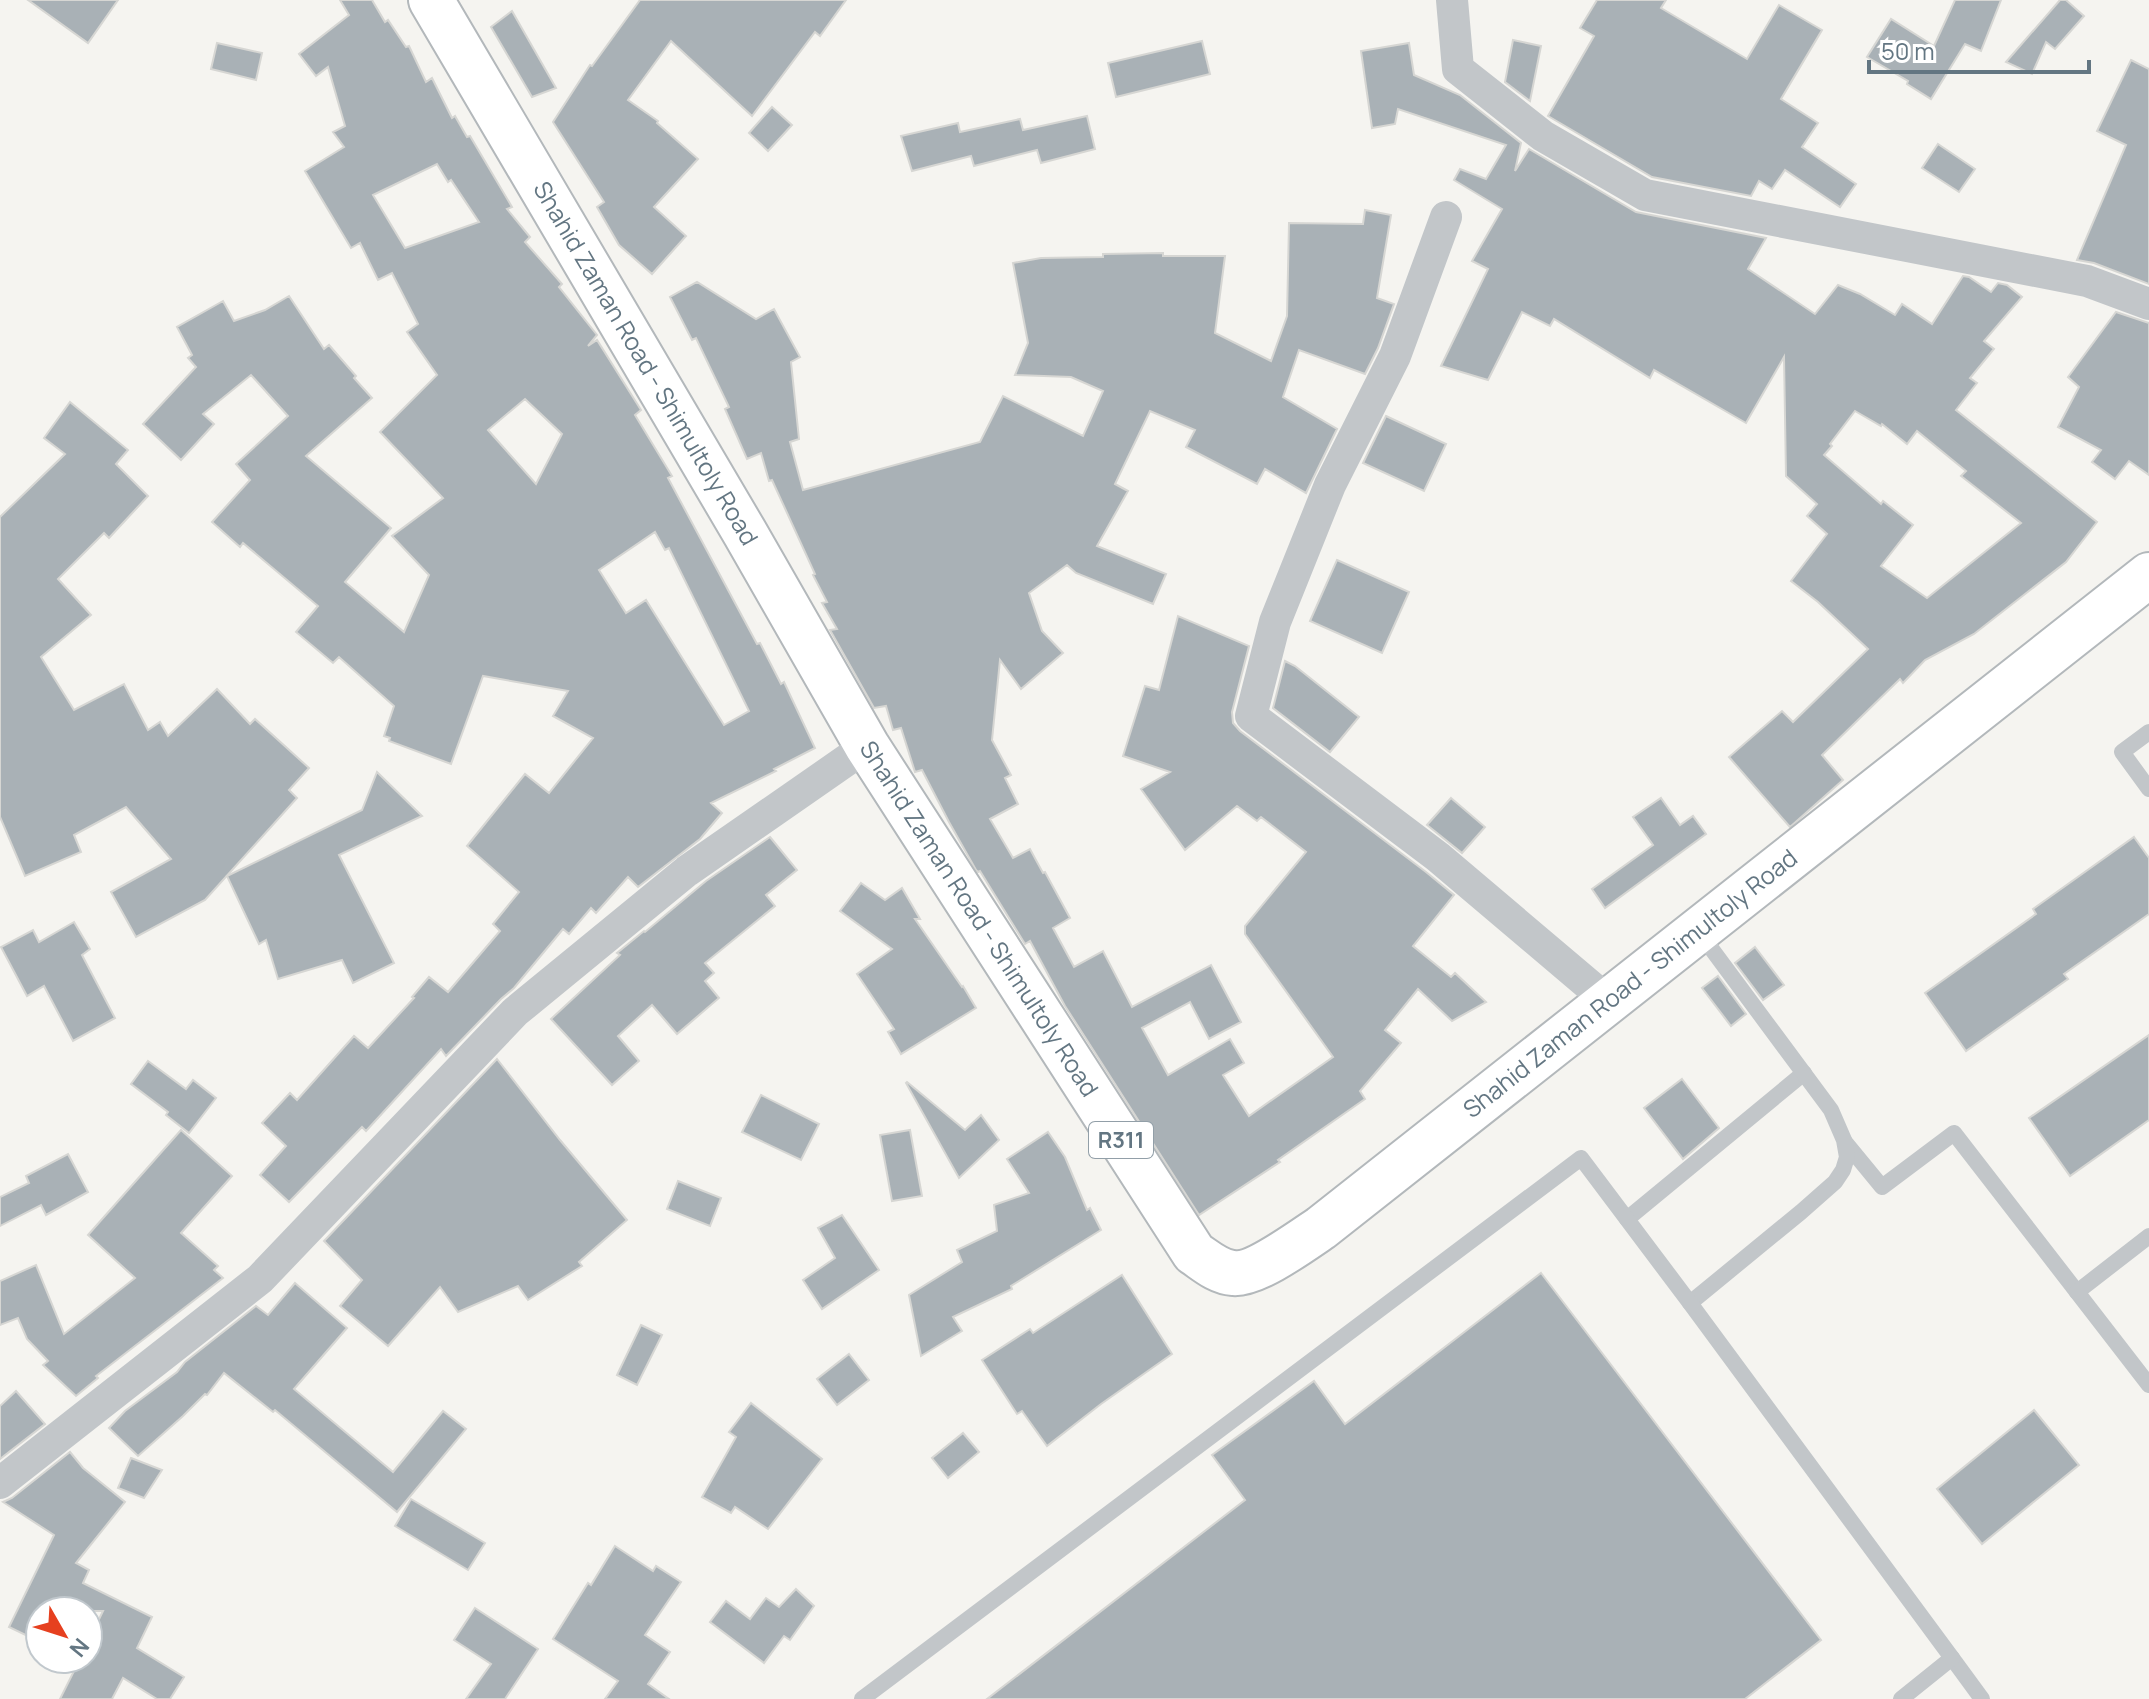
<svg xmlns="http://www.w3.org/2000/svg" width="2149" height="1699" font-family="Manrope,sans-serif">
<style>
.building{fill:#a9b1b6;stroke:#d6d6d3;stroke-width:2;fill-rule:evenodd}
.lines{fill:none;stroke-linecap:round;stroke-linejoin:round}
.primary-casing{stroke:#b3b8bb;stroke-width:48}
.lane{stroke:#c2c6c9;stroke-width:16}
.street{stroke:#c2c6c9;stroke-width:32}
.primary{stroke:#fff;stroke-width:44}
.labels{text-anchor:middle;stroke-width:8;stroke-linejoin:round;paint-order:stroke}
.shield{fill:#fff;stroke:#929fa8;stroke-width:2}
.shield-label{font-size:22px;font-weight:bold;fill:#637682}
.street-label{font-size:24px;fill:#637682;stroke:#fff}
</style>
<rect width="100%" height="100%" fill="#f5f4f0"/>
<g class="building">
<path d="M28 0H118L88 43Z"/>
<path d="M340 0H372L385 22 388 20 406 47 409 46 426 82 432 78 452 118 455 116 467 137 470 136 512 207 507 209 530 237 525 242 562 284 559 287 597 335 588 346 597 340 641 410 635 415 672 476 668 478 757 644 760 643 781 684 784 682 815 748 774 769 776 771 711 803 722 813 700 839 638 887 628 877 596 913 591 908 569 934 563 929 514 988 501 999 446 1056 441 1049 366 1131 362 1127 289 1202 260 1175 286 1146 262 1123 290 1093 297 1100 354 1036 368 1048 414 998 412 997 429 977 448 992 500 931 493 924 519 892 467 846 525 774 549 793 593 738 553 716 568 691 483 676 451 764 389 741 390 738 384 736 394 706 339 657 333 663 296 632 318 606 243 543 240 547 212 522 250 480 236 464 288 416 251 375 203 414 214 424 181 460 143 424 196 367 188 358 192 355 177 327 223 301 234 321 265 310 289 296 324 349 329 345 356 376 354 378 372 398 306 456 391 528 345 582 404 632 429 575 392 536 443 498 380 432 437 375 407 332 418 324 392 273 378 280 360 243 351 248 305 171 344 147 333 132 345 126 328 67 316 76 299 54 349 15ZM437 164 448 182 451 180 479 222 405 248 373 195ZM525 399 562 434 536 484 488 430ZM655 532 665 550 669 548 749 711 724 725 646 600 626 613 599 570Z"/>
<path d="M640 0H846L820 36 815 32 752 116 671 41 628 100 658 121 657 123 698 159 654 207 686 236 652 274 619 245 597 207 604 202 553 122 590 65 592 66Z"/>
<path d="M1597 0H1666L1661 8 1747 59 1779 5 1822 30 1781 99 1818 123 1802 147 1856 184 1840 207 1785 170 1772 189 1759 181 1751 196 1652 177 1548 116 1594 36 1580 28Z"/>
<path d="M1955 0H2001L1981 51 1965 44 1931 99 1907 84 1908 81 1867 57 1891 19 1934 46Z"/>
<path d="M2060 0H2066L2084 16 2055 49 2046 42 2032 74 2006 62Z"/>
<path d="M512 11 556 88 532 97 491 27Z"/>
<path d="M1513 40 1541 46 1530 101 1505 82Z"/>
<path d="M1202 41 1210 74 1116 97 1108 63Z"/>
<path d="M217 43 262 53 256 80 211 69Z"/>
<path d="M1409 43 1414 75 1460 95 1521 143 1515 171 1529 149 1636 212 1766 238 1748 269 1815 314 1838 285 1860 294 1895 315 1902 304 1932 324 1963 276 1969 277 1991 292 1998 283 2007 285 2022 297 1984 341 1994 349 1970 378 1977 383 1956 410 2097 522 2066 562 1974 634 1925 660 1903 683 1900 679 1822 755 1843 780 1790 827 1729 757 1782 711 1793 722 1868 649 1818 602 1791 581 1827 534 1807 516 1817 504 1786 476 1784 357 1746 423 1654 370 1650 378 1554 319 1550 326 1522 312 1488 380 1441 366 1488 269 1472 261 1502 209 1454 180 1460 169 1486 179 1506 145 1398 109 1395 124 1372 128 1361 51ZM1855 411 1881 426 1882 424 1907 444 1917 431 1966 471 1961 476 2021 523 1927 598 1881 566 1913 525 1883 501 1881 504 1824 455 1832 446 1830 444Z"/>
<path d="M2131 60 2149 69V284L2094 263 2077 260 2126 145 2097 131Z"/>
<path d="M772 107 792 125 768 151 749 133Z"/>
<path d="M1087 116 1095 149 1041 163 1037 150 974 166 971 156 912 171 901 136 958 123 960 132 1020 119 1023 130Z"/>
<path d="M1938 144 1975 169 1959 192 1922 168Z"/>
<path d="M1365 210 1391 215 1377 298 1394 304 1378 348 1365 374 1299 350 1283 397 1337 429 1306 493 1265 469 1257 484 1186 447 1195 430 1150 411 1115 484 1128 491 1097 546 1166 574 1153 604 1076 573 1067 565 1029 593 1042 631 1063 653 1021 689 1000 660 992 740 1011 775 1005 778 1018 804 990 819 1013 858 1030 849 1043 873 1045 872 1070 918 1053 928 1074 967 1103 951 1132 1007 1211 965 1241 1022 1209 1039 1190 1002 1142 1028 1168 1075 1230 1039 1244 1063 1223 1075 1249 1116 1333 1057 1245 934V926L1306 852 1261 817 1257 821 1237 806 1185 850 1141 789 1170 772 1123 756 1145 686 1159 690 1178 616 1249 646 1232 712 1233 723 1240 731 1426 872 1454 895 1413 946 1451 977 1455 973 1486 1002 1452 1021 1418 989 1385 1030 1401 1043 1360 1091 1365 1099 1278 1160 1280 1162 1199 1215 1065 1006 1030 941 1025 944 980 871 978 872 976 870 949 822 922 770 915 772 901 728 893 730 886 706 874 708 830 630 837 629 822 603 827 602 813 575 815 574 772 480 769 481 761 453 747 459 725 409 729 407 696 338 692 340 670 297 697 282 756 319 774 309 800 357 791 362 799 439 790 442 803 490 980 442 1003 396 1083 436 1103 391 1071 377 1015 375 1028 343 1013 263 1041 258 1103 257V254L1163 253V256H1225L1215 333 1271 361 1287 316 1289 223 1363 224Z"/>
<path d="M2116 312 2149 323V475L2129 461 2115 479 2092 462 2101 450 2058 427 2079 387 2068 377Z"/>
<path d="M70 402 128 450 116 464 148 496 109 538 104 533 58 579 91 615 41 657 74 710 124 684 148 730 160 722 168 736 217 689 250 724 255 719 309 768 289 790 297 798 205 900 136 937 111 892 171 859 126 807 74 835 81 852 25 876 0 817V517L65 454 44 438Z"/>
<path d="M1386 416 1446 444 1424 491 1363 463Z"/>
<path d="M1337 560 1409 592 1382 653 1310 621Z"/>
<path d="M1285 661 1295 666 1359 717 1330 752 1273 708Z"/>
<path d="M377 772 422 816 339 855 394 963 353 983 342 960 278 979 266 940 259 944 227 876 362 810Z"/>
<path d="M1451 798 1485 827 1462 853 1427 825Z"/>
<path d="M1661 798 1680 825 1693 816 1706 834 1605 908 1592 889 1653 845 1633 817Z"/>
<path d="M770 837 797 870 766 895 775 906 705 963 714 973 705 981 719 998 677 1034 652 1005 618 1036 639 1061 612 1085 551 1019 620 955 617 953 644 931 645 932 706 881Z"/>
<path d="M2134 837 2149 858V914L2064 974 2068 979 1966 1051 1925 993 2036 914 2033 909Z"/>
<path d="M861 883 885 900 902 888 920 919H915L962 987 963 986 976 1008 901 1054 888 1032 894 1029 857 974 892 949 840 911Z"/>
<path d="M74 922 90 949 82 955 115 1018 73 1041 44 986 27 996 1 947 33 930 39 942Z"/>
<path d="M1755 947 1784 985 1763 1000 1735 963Z"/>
<path d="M1718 976 1746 1014 1731 1026 1702 988Z"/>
<path d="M2149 1035V1120L2070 1176 2029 1118Z"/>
<path d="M497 1059 560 1140 627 1220 579 1262 582 1266 528 1300 518 1286 458 1312 440 1287 388 1346 340 1306 362 1280 324 1241Z"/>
<path d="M148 1061 186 1089 193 1080 216 1098 189 1133 166 1115 168 1112 131 1084Z"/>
<path d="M1682 1079 1719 1128 1683 1159 1644 1108Z"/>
<path d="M907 1082 965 1130 981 1115 999 1140 959 1178 906 1083Z"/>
<path d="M761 1095 819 1124 801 1160 742 1132Z"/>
<path d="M181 1130 232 1176 181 1233 218 1266 214 1270 223 1278 96 1376 98 1378 76 1396 43 1365 48 1361 27 1339 18 1318 0 1325V1281L36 1265 64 1334 135 1278 88 1235Z"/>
<path d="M910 1130 922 1196 892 1201 880 1135Z"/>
<path d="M1048 1132 1065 1157 1087 1210 1090 1208 1101 1230 1011 1286 1012 1289 953 1317 962 1331 921 1356 909 1295 962 1262 957 1250 997 1231 994 1205 1029 1193 1007 1159Z"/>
<path d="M68 1154 88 1192 46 1215 41 1205 0 1226V1197L29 1183 26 1176Z"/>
<path d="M678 1181 721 1198 710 1226 667 1209Z"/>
<path d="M842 1215 879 1270 822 1309 803 1280 835 1258 818 1228Z"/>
<path d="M1541 1273 1821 1640 1745 1699H987L1245 1500 1212 1455 1314 1381 1345 1424Z"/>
<path d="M1122 1275 1172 1354 1101 1404 1047 1446 1022 1411 1017 1414 982 1360 1030 1329 1033 1333Z"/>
<path d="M295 1283 347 1328 294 1389 393 1472 443 1411 466 1429 397 1512 275 1410 273 1412 224 1373 207 1395 205 1394 183 1416 138 1456 109 1428 125 1411 177 1372 185 1362 256 1306 268 1315Z"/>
<path d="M641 1325 662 1335 637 1385 617 1375Z"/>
<path d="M849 1354 869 1380 837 1405 817 1379Z"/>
<path d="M16 1391 45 1424 0 1459V1406Z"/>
<path d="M751 1403 822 1459 768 1529 735 1507 731 1513 702 1497 736 1437 729 1432Z"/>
<path d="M2034 1410 2079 1465 1982 1544 1937 1489Z"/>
<path d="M963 1433 979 1452 948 1478 932 1458Z"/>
<path d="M70 1452 83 1468 125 1502 76 1563 89 1570 83 1583 152 1617 137 1648 184 1677 170 1699H157L123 1678 112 1699H60L80 1659H88V1642L103 1611H40V1642L9 1627 54 1535 3 1502 12 1498Z"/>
<path d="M131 1458 162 1470 144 1498 118 1488Z"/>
<path d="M411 1499 485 1543 468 1570 395 1526Z"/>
<path d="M615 1546 653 1571 656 1566 681 1582 645 1635 670 1652 648 1684 669 1699H605L618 1681 553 1639 588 1583 591 1585Z"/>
<path d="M796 1589 814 1606 790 1640 784 1636 764 1663 710 1622 726 1601 750 1619 766 1598 779 1607Z"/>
<path d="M475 1608 538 1649 505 1699H466L491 1664 454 1640Z"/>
</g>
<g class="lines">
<g class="primary-casing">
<g id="primary">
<path id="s1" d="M431 0 745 533 867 746 1194 1253C1206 1261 1218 1272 1233 1273 1254 1276 1303 1240 1321 1228L2149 575"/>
</g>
</g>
<g class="lane">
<path d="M2149 732 2122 752 2149 789"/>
<path d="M1845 1142 1882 1187 1954 1133 2149 1385"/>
<path d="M1627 1219 1804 1073"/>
<path d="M2077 1292 2149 1236"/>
<path d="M1690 1303 1801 1212 1835 1182 1843 1170 1847 1157 1844 1140 1831 1110 1699 932"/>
<path d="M1952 1658 1982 1699"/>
<path d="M862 1699 1581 1158 1690 1303 1952 1658 1901 1699"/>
</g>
<g class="street">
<path d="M1452 0 1458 69 1543 136 1645 195 2087 281 2149 304"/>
<path d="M1446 217 1395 356 1330 485 1275 622 1251 716 1438 857 1608 1001"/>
<path d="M0 1483 260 1279 515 1012 687 871 867 746"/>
</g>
<use href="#primary" class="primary"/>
</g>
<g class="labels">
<rect class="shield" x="1089" y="1122" width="64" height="36" rx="6"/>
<g class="shield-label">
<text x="1121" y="1148">R311</text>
</g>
<g class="street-label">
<text dy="8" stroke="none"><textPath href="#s1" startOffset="422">Shahid Zaman Road - Shimultoly Road</textPath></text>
<text dy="8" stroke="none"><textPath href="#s1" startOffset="1070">Shahid Zaman Road - Shimultoly Road</textPath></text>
<text dy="8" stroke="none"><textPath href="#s1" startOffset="2006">Shahid Zaman Road - Shimultoly Road</textPath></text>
</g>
</g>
<g transform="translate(64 1635) rotate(129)"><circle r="38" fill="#ffffff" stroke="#c1c8cd" stroke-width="2"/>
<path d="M0-6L14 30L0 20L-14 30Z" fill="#e6401f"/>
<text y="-12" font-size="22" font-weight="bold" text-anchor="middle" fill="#637682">N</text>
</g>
<path d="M1869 60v12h220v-12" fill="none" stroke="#637682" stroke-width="4"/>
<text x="1881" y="60" font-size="24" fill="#637682" stroke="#ffffff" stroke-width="6" paint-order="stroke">50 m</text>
</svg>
